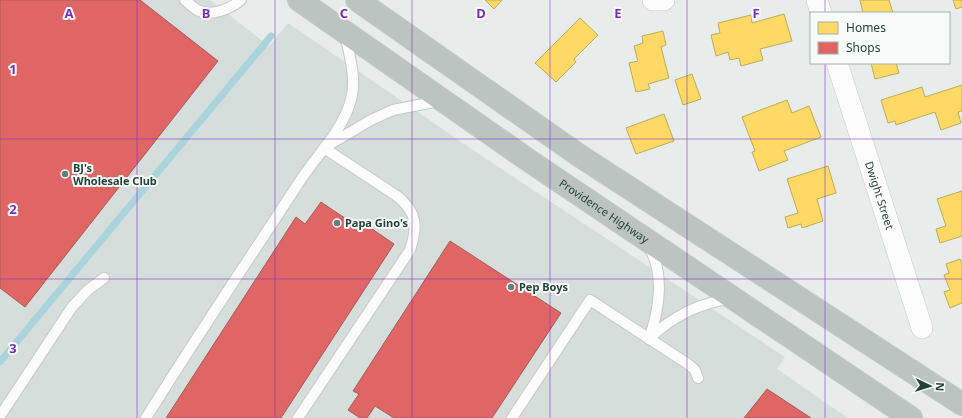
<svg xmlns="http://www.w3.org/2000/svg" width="962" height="418" font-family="'Noto Sans',sans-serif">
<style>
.built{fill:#d6dedb}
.homes{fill:#ffd966;stroke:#bdac59}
.shops{fill:#e06666;stroke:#a85b59}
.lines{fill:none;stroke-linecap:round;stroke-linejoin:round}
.stream{stroke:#a9d4db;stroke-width:7}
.lane-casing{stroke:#c5cac8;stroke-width:12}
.street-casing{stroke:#c5cac8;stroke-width:22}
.highway-casing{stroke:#c3ccc9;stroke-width:24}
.lane{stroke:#fcfcfc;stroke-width:10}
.street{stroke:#fcfcfc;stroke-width:21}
.highway{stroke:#bcc4c2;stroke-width:22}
.grid{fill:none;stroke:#7b2cbf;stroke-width:1;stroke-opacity:0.55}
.poi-dot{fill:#697e78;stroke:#f7fbf9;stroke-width:1.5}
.labels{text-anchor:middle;stroke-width:4;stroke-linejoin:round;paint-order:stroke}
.poi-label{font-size:11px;font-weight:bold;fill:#24423a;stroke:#f7fbf9;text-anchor:start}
.street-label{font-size:11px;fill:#24423a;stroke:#f7fbf9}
.grid-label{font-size:13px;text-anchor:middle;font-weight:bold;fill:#7b2cbf;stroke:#f7fbf9;stroke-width:4;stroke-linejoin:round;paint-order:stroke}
</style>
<rect width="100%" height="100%" fill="#e8edeb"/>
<path class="built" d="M0 0H210L269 46 288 23 482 156 785 357 777 369 848 418H0Z"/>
<g class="homes">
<path d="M485 0H502L494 9Z"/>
<path d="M860 0H889L893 13H863Z"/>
<path d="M953 0H962V7L956 9Z"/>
<path d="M784 14 792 41 760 49 763 60 741 66 739 58 730 60 728 52 716 56 711 35 720 33 718 23 751 15 752 23Z"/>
<path d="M580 18 598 35 574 59 576 62 556 82 535 63Z"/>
<path d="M663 31 666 45 661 47 669 78 648 84 650 89 636 92 629 63 638 61 634 46 643 43 642 36Z"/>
<path d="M871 63H896L899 73 875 79Z"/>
<path d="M692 74 701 99 683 105 675 80Z"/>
<path d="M962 85V111L958 112 961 123 941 130 935 112 896 125 895 121 888 123 881 100 922 87 925 97Z"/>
<path d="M787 100 792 113 809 106 821 137 784 151 788 160 759 171 752 152 755 151 742 117Z"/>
<path d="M664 114 674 141 636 154 626 128Z"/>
<path d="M828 166 836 193 817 199 823 221 802 228 801 224 788 228 785 217 798 213 787 179Z"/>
<path d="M962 191V236L940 243 936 229 946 226 937 199Z"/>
<path d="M960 259 962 264V303L950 308 944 292 950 290 944 275 949 273 946 264Z"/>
</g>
<g class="shops">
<path d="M0 0H140L218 61 25 307 0 288Z"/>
<path d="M321 202 355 225 359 220 394 244 281 418H166L296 217 305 224Z"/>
<path d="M450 241 561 313 492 418H394L375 406 367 418H360L348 410 359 394 353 391Z"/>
<path d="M767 389 811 418H744Z"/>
</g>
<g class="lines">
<path class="stream" d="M0 362 271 36"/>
<g class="lane-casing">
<g id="lane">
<path d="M185 0C188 3 193 7 197 10 211 17 230 9 241 0"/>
<path d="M327 146 371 120 393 110 439 101"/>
<path d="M651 337C672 317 701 302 730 299"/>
<path d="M649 339C659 311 665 274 649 247"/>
<path d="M0 416 72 307 88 290 104 278"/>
<path d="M146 418C195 339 247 262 298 184 314 158 339 135 349 106 358 82 350 58 345 34"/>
<path d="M298 418 410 250C418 226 417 212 397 196L324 148"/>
<path d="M512 418 590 300 688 364 695 370 698 378"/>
</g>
</g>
<g class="street-casing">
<g id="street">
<path d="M653 0H664"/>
<path d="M817 0 821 13"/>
<path id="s1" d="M837 63 922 328"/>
</g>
</g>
<g class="highway-casing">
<g id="highway">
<path id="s2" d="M299 0 531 162 911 418"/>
<path d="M357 0 580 156 962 404"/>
</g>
</g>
<use href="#lane" class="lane"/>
<use href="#street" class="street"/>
<use href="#highway" class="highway"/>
</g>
<path class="grid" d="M137 0V418M275 0V418M412 0V418M550 0V418M687 0V418M825 0V13M825 63V418M0 139H962M0 279H962"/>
<g class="poi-dot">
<circle cx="65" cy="174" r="4"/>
<circle cx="337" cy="223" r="4"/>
<circle cx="511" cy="287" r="4"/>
</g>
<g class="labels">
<g class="poi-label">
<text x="73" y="172">BJ's<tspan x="73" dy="13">Wholesale Club</tspan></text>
<text x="345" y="227">Papa Gino's</text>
<text x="519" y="291">Pep Boys</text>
</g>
<g class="street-label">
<text dy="4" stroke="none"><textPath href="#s1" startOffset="139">Dwight Street</textPath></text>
<text dy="4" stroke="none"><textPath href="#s2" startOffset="371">Providence Highway</textPath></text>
</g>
</g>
<g class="grid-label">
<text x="69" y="18">A</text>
<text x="206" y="18">B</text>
<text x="344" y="18">C</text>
<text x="481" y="18">D</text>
<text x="618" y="18">E</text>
<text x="756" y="18">F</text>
<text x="13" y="74">1</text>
<text x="13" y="214">2</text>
<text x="13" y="353">3</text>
</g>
<rect x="810" y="12" width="140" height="52" fill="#f7fbf9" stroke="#a3b1ad"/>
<rect x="818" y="22" width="20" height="12" fill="#ffd966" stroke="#a3b1ad"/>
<text x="846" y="32" font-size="12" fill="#24423a">Homes</text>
<rect x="818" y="42" width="20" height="12" fill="#e06666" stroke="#a3b1ad"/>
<text x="846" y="52" font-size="12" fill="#24423a">Shops</text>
<g transform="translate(930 386) rotate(94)" stroke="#f7fbf9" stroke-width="3" paint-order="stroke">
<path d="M0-3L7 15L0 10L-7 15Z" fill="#24423a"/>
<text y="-6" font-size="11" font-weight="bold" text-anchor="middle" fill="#24423a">N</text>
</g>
</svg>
